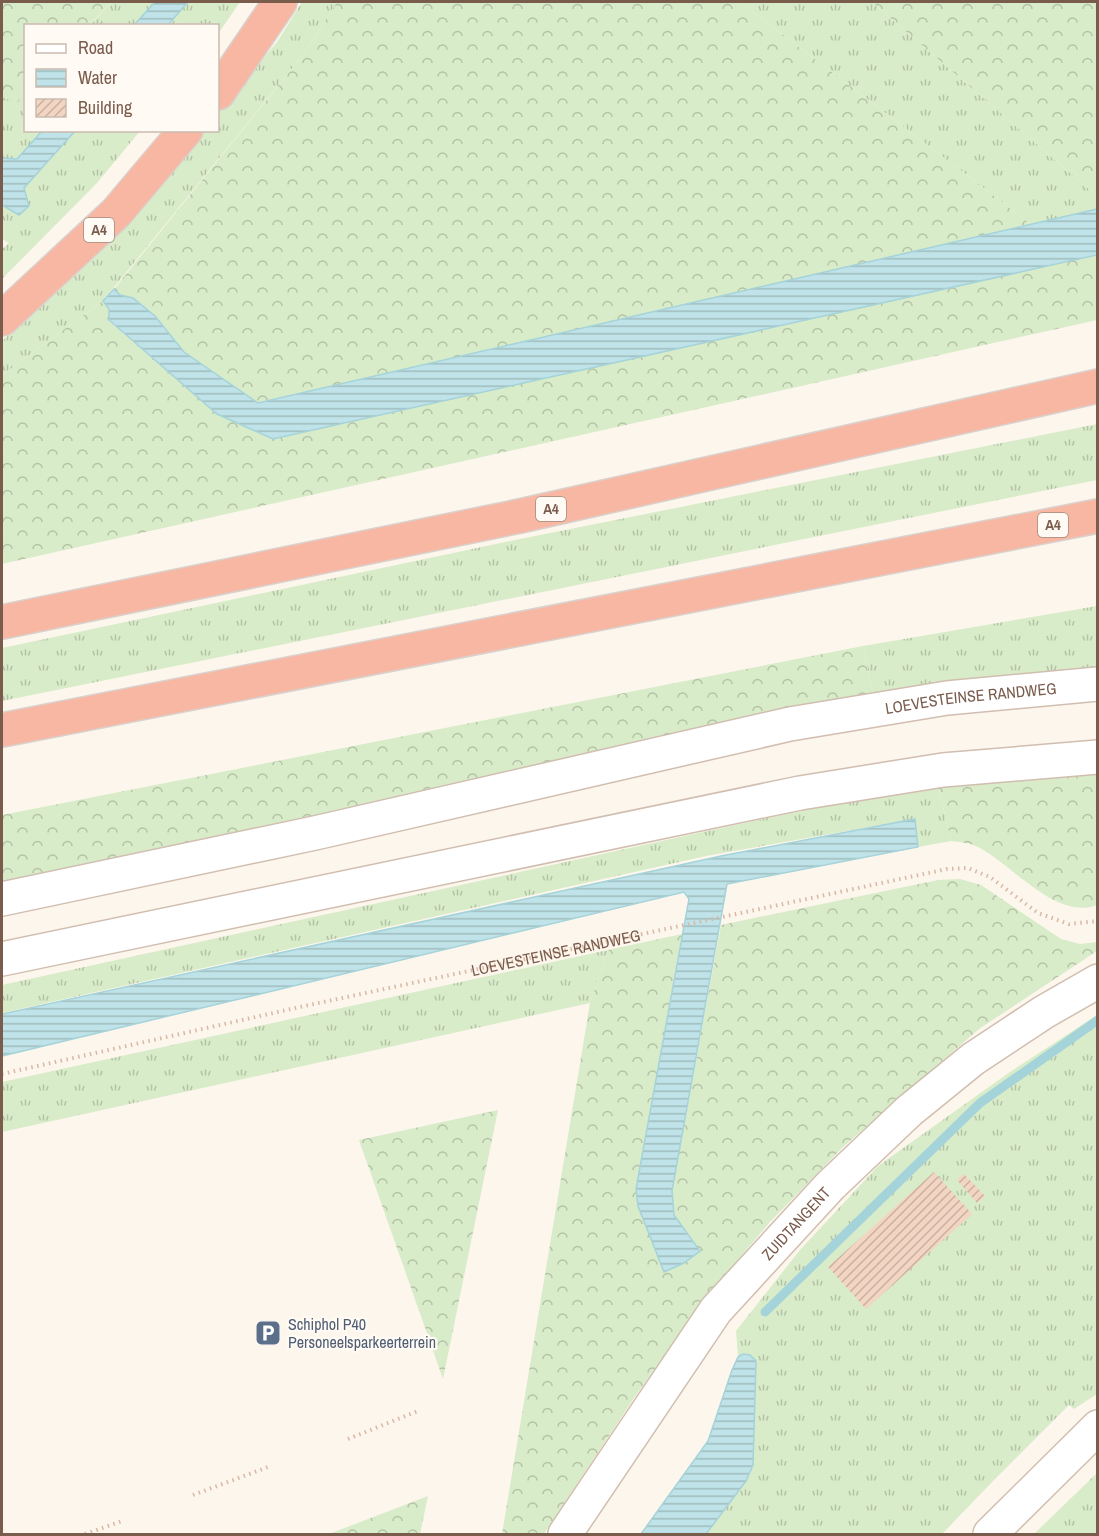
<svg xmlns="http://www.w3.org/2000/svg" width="1099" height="1536" font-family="'Archivo Narrow',sans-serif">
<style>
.grass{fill:url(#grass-tufts)}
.forest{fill:url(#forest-crowns)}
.water{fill:url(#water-rules);stroke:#a5d3da;stroke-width:1.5}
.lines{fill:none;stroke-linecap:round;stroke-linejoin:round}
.stream{stroke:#a5d3da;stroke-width:9}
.building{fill:url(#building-hatch)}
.minor-casing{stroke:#d1beb0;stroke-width:36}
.highway-casing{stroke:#dad1cd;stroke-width:36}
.path{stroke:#d9b8a5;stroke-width:4;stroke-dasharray:1.5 4.5;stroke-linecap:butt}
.minor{stroke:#fff;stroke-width:33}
.highway{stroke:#f7b7a3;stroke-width:33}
.labels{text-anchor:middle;stroke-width:4.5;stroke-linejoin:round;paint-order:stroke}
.shield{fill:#fffaf3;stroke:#a28b7f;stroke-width:1.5}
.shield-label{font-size:15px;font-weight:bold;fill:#7a5c4d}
.street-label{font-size:16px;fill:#7a5c4d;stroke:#fffaf3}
.service-label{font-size:16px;fill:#4e5e75;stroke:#fffaf3;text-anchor:start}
</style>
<defs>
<pattern id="grass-tufts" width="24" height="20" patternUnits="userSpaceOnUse" patternTransform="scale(1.5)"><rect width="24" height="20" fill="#d8ecc9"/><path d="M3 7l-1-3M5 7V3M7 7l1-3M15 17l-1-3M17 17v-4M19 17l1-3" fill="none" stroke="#b4c2a5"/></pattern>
<pattern id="forest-crowns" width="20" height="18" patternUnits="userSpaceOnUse" patternTransform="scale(1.5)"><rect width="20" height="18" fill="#d8ecc9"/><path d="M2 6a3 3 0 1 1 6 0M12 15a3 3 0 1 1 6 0" fill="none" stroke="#b4c2a5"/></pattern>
<pattern id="water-rules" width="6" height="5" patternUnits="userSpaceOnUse" patternTransform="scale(1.5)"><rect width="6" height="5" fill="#bfe3e8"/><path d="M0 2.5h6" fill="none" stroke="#a0bbbe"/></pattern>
<pattern id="building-hatch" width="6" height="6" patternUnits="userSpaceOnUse" patternTransform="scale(1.5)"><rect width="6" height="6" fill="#f3d5c3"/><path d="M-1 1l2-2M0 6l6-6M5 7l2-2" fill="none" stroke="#cab0a1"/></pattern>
</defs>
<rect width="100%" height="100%" fill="#fdf6ec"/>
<g class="grass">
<path d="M112 2H155L134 25 89 26Z"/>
<path d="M188 2H240L218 34V26H168Z"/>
<path d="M302 2H337L303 55 103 301 2 375V341L59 290 96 254 201 131 218 130V112L277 42Z"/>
<path d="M740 2H872L1097 196V209L1032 225Z"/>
<path d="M25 93 26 130 42 131 17 160 2 158V97L16 102Z"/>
<path d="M75 131H140L97 183 2 279V249L9 243 2 239V205L19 215 24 188Z"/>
<path d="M1097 424V480L2 701V648L520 539Z"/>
<path d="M1097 606V675L874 699 863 646Z"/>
<path d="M937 781 951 841 918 847 915 819 706 856 2 1013V985Z"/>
<path d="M608 950 590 1003 2 1132V1082Z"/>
<path d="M1097 1015V1394L1074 1409 1069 1405 994 1480 942 1534H706L746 1481 753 1465V1427L743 1354 738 1357 736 1331 800 1250 878 1166 1010 1072Z"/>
<path d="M1097 1473V1534H1034Z"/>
</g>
<g class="forest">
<path d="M2 2H112L89 25 26 26 25 93 17 103 2 97Z"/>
<path d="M337 2H740L1032 225 258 403 184 352 155 316 133 298 120 295 114 289 303 55Z"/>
<path d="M872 2H1097V196Z"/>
<path d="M1097 255V320L2 564V375L103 301 109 309V321L217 414 273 439Z"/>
<path d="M863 646 874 699 2 885V815Z"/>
<path d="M1097 761V905C1056 921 1012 864 978 847 971 843 959 842 951 841L937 781Z"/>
<path d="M960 879 981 885 1061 939 1080 944 1097 942V951L979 1029 843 1147 769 1223 709 1294 636 1395 544 1534H502L590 1003 608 950 682 934 636 1189 700 1251 674 1215 672 1191 721 925 938 880Z"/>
<path d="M498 1110 443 1379 359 1140Z"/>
<path d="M428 1496 420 1534H329Z"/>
</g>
<g class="water">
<path d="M155 2H188L168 25H134Z"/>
<path d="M42 131H75L24 188 29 206 19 215 2 205V158L17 159Z"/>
<path d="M1097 209V255L273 439 217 414 109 320V309L103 301 114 289 120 295 133 298 155 316 184 352 258 403Z"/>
<path d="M915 819 918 847 727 884 672 1191 674 1215 700 1251 684 1263 664 1272 638 1206 636 1189 689 899 684 892 2 1056V1014L721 856Z"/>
<path d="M743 1354 750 1355 756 1361 753 1465 746 1481 706 1534H641L708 1441 732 1370 738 1357Z"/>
</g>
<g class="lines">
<path class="stream" d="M765 1312 980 1103 1098 1020"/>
</g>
<g class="building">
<path d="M934 1172 972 1214 866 1309 828 1267Z"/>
<path d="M964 1174 985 1196 977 1203 957 1180Z"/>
</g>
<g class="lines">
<g class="minor-casing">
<g id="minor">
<path id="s2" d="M2 899 315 833 790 724 947 698 1098 684"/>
<path d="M2 959 800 793 943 770 1098 757"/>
<path id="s3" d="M565 1534 716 1310 830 1186 909 1111 973 1059 1044 1012 1098 981"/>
<path d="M990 1534 1098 1427"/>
</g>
</g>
<g class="highway-casing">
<g id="highway">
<path d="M218 93 280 2"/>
<path d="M2 319 116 213 186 130"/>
<path d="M2 622 520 516 1098 386"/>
<path d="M2 730 1098 516"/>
</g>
</g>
<g class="path">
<path id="s1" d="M2 1074 300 1007 947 869 968 868 990 877 1038 913 1069 924 1098 921"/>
<path d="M348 1439 418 1411"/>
<path d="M193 1495 268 1467"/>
<path d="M85 1534 122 1521"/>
</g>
<use href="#minor" class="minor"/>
<use href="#highway" class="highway"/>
</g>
<defs>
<g id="parking-square" transform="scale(1.35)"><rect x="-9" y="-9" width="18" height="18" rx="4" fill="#5c6f8a" stroke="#fffaf3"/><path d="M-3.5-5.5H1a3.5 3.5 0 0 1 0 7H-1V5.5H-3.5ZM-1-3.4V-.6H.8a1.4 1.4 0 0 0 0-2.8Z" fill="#fff"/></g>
</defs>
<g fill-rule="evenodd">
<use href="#parking-square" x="268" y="1333"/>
</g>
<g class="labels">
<g class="shield">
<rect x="84" y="218" width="30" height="24" rx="4.5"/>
<rect x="536" y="497" width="30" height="24" rx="4.5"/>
<rect x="1038" y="513" width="30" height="24" rx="4.5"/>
</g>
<g class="shield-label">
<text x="99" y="235">A4</text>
<text x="551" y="514">A4</text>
<text x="1053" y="530">A4</text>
</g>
<g class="street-label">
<text dy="6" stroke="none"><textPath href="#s2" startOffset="990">LOEVESTEINSE RANDWEG</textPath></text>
<text dy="6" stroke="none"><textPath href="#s1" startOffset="567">LOEVESTEINSE RANDWEG</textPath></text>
<text dy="6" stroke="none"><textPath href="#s3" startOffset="388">ZUIDTANGENT</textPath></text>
</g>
<g class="service-label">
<text x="288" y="1330">Schiphol P40<tspan x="288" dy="18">Personeelsparkeerterrein</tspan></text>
</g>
</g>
<rect width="1099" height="1536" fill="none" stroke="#7a5c4d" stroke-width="6"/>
<rect x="24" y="24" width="195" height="108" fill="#fffaf3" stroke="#cabbb1" stroke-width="1.5"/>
<rect x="36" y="44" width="30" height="9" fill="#ffffff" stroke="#cabbb1" stroke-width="1.5"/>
<text x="78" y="54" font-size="18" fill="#7a5c4d">Road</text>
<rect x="36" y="69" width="30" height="18" fill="url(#water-rules)" stroke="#cabbb1" stroke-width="1.5"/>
<text x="78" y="84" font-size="18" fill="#7a5c4d">Water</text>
<rect x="36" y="99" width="30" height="18" fill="url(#building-hatch)" stroke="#cabbb1" stroke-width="1.5"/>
<text x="78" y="114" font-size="18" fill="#7a5c4d">Building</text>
</svg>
